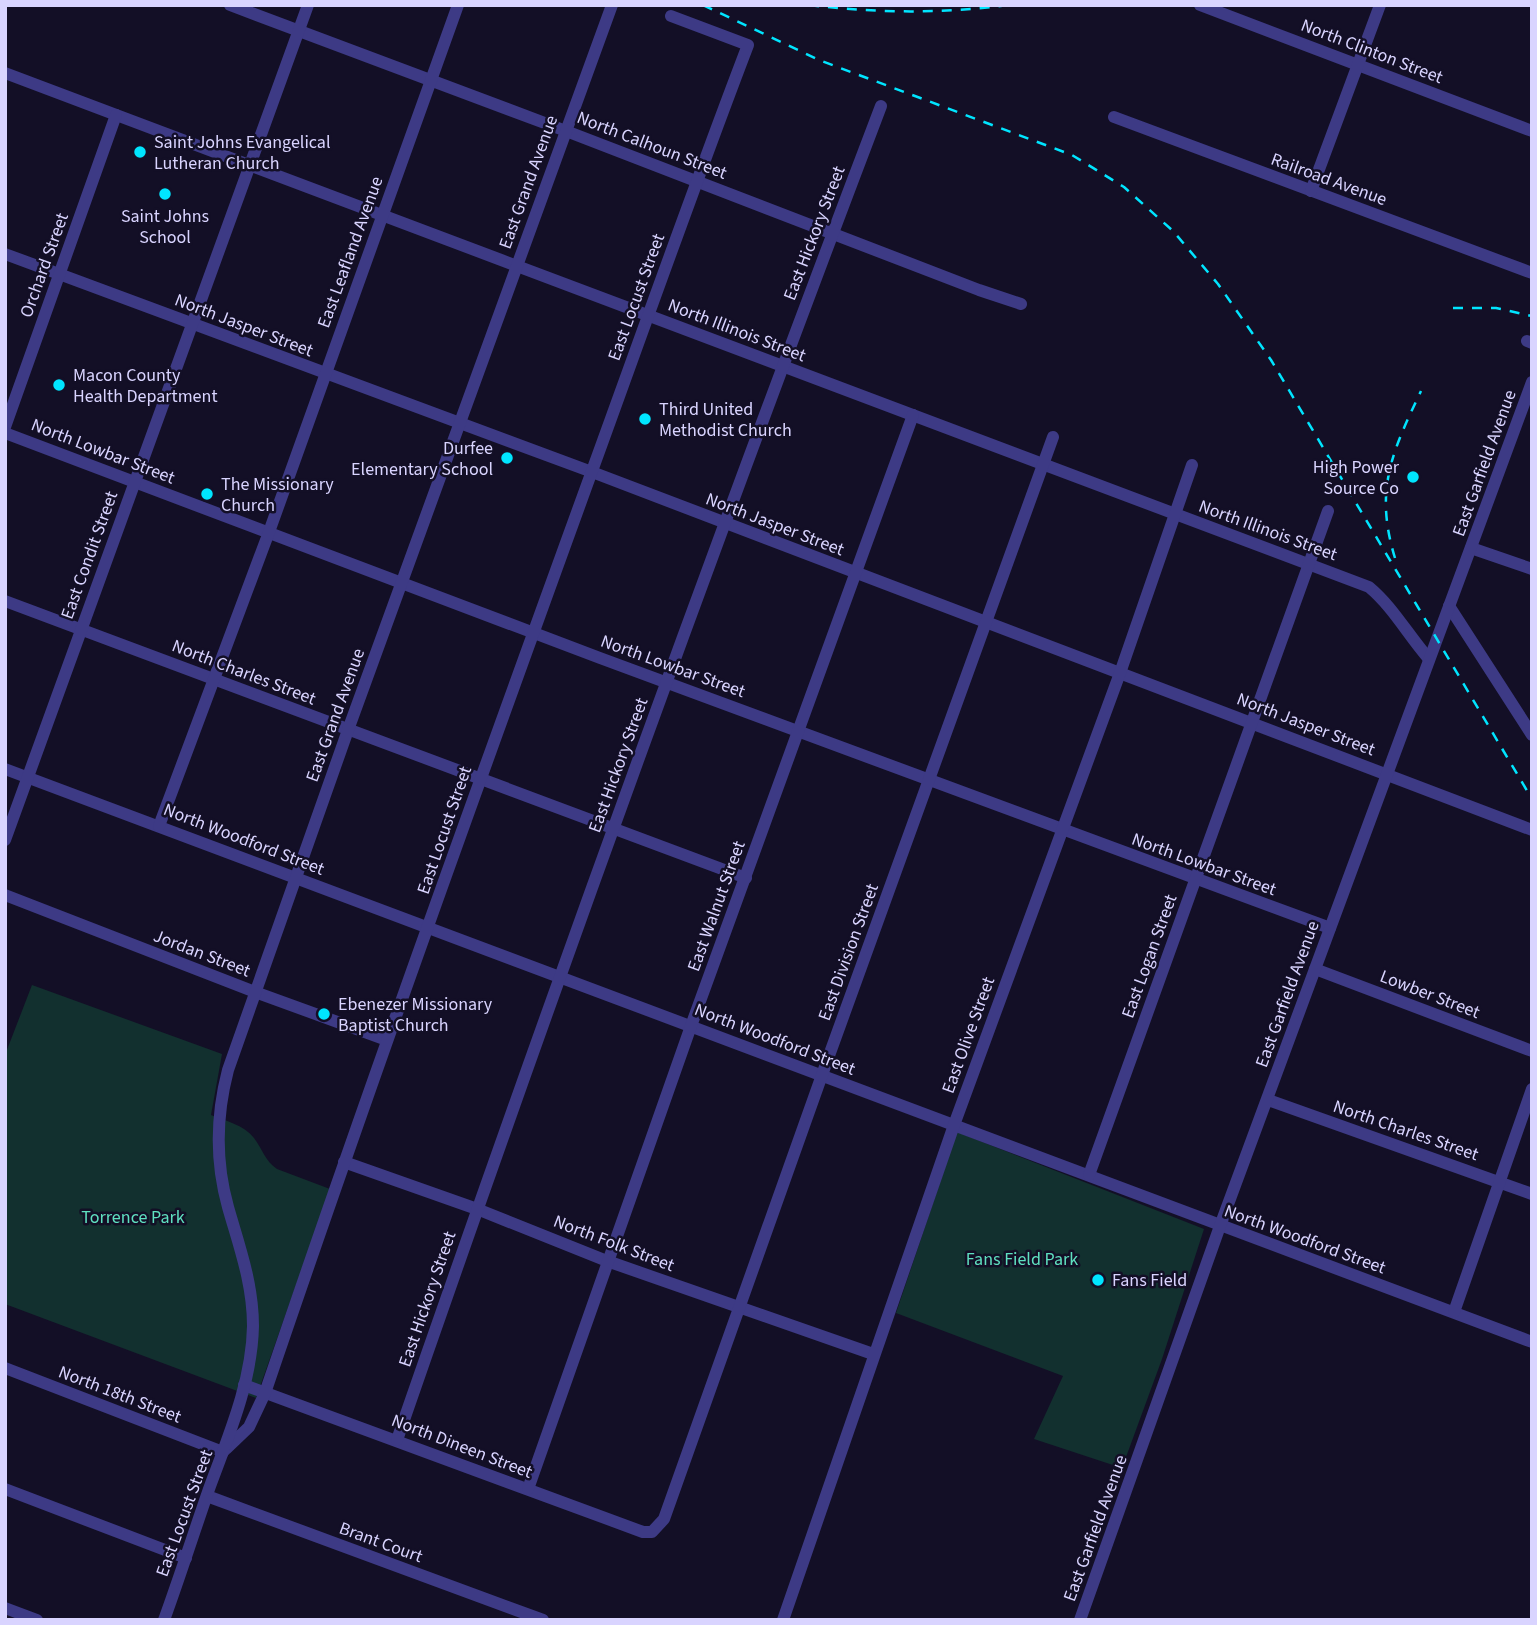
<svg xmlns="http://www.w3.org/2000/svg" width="1537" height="1625" font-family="'Source Sans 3',sans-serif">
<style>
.green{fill:#12302f}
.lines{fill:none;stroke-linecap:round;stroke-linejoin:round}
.minor{stroke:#3d3a85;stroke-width:12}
.rail{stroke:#00e5ff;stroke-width:2.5;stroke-dasharray:10 9;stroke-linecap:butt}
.poi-dot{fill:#00e5ff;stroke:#130f26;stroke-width:2.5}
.labels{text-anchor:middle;stroke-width:5;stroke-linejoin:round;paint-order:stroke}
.street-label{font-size:18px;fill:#d9d4ff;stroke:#130f26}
.poi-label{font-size:18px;fill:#d9d4ff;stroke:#130f26;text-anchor:start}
.park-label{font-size:18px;fill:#5fe0c0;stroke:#130f26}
</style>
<rect width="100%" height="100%" fill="#130f26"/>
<g class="green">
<path d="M32 985 222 1054 211 1115C226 1121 244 1125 254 1138 263 1150 265 1161 277 1169L330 1189 256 1398 5 1304V1055Z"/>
<path d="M957 1132 1204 1229 1162 1359 1122 1468 1034 1439 1063 1376 896 1313Z"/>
</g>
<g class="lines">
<g class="minor">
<path d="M230 5 566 131 979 290 1021 304"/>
<path d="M1200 5 1532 131"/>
<path d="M5 73 1369 587C1393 607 1408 635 1429 659"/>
<path d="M1114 117 1532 273"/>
<path d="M1311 191 1380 5"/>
<path d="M5 254 592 472 1532 830"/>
<path d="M1527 341 1532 343"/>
<path d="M5 427 116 115"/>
<path d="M5 433 600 658 1330 928"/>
<path d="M1471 548 1532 569"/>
<path d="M5 601 746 878"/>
<path d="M1449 606 1532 735"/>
<path d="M5 769 1532 1342"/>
<path d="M159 826 269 532 458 5"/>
<path d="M5 840 308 5"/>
<path d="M5 895 255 992 387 1040"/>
<path d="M1315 969 1532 1051"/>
<path d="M1268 1100 1532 1194"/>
<path d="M344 1162 477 1209 607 1261 873 1354"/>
<path d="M1089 1175 1328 511"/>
<path d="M1454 1312 1532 1089"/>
<path d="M5 1368 223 1452"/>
<path d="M244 1385 643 1532H652L664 1519 822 1075 1053 437"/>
<path d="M397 1440C552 993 713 548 881 106"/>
<path d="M226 1449 249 1427 265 1393C370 1084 481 777 592 471 644 328 694 186 748 45L671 16"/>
<path d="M5 1489 186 1558"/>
<path d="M528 1489 691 1026 913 415"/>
<path d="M207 1496 543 1620"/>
<path d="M5 1608 37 1620"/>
<path d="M164 1620C180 1576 194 1532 209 1489 228 1437 252 1382 253 1326 253 1283 239 1246 228 1207 215 1161 216 1116 228 1070L348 730 612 5"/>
<path d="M783 1620 954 1125 1120 673 1192 465"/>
<path d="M1080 1620 1220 1226 1532 382"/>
</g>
<g class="rail">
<path d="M703 5 819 60 1072 155 1124 187 1173 231 1218 284 1271 360 1532 799"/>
<path d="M809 5C876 13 942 14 1009 5"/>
<path d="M1453 308H1496L1532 316"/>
<path d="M1395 558C1374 490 1392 452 1421 391"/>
</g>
</g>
<g class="poi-dot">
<circle cx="140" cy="152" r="7"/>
<circle cx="165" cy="194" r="7"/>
<circle cx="59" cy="385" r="7"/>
<circle cx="645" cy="419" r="7"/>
<circle cx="507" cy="458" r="7"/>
<circle cx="1413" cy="477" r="7"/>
<circle cx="207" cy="494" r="7"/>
<circle cx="324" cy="1014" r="7"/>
<circle cx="1098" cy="1280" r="7"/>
</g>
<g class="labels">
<g class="street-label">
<text transform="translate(1372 51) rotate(21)" y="6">North Clinton Street</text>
<text transform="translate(652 145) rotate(21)" y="6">North Calhoun Street</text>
<text transform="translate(1329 179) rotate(20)" y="6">Railroad Avenue</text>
<text transform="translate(528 182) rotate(-70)" y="6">East Grand Avenue</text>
<text transform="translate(814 233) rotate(-69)" y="6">East Hickory Street</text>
<text transform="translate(350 252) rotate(-70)" y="6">East Leafland Avenue</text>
<text transform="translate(44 265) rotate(-70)" y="6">Orchard Street</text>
<text transform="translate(636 297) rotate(-70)" y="6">East Locust Street</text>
<text transform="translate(244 325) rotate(21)" y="6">North Jasper Street</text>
<text transform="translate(737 330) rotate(21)" y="6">North Illinois Street</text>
<text transform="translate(103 451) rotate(21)" y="6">North Lowbar Street</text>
<text transform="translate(1484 463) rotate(-70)" y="6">East Garfield Avenue</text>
<text transform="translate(775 524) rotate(21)" y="6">North Jasper Street</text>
<text transform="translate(1268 530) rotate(20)" y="6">North Illinois Street</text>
<text transform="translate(89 555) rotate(-70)" y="6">East Condit Street</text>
<text transform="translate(673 666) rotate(20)" y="6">North Lowbar Street</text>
<text transform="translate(244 672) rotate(21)" y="6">North Charles Street</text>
<text transform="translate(335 715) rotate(-70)" y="6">East Grand Avenue</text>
<text transform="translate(1306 724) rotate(21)" y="6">North Jasper Street</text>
<text transform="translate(618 765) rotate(-70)" y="6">East Hickory Street</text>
<text transform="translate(444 830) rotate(-71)" y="6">East Locust Street</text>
<text transform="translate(244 839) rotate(21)" y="6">North Woodford Street</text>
<text transform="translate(1204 864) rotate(20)" y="6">North Lowbar Street</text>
<text transform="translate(716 906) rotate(-70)" y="6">East Walnut Street</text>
<text transform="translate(848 952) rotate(-70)" y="6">East Division Street</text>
<text transform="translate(202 953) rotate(21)" y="6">Jordan Street</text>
<text transform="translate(1149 956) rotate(-70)" y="6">East Logan Street</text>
<text transform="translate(1287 994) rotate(-70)" y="6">East Garfield Avenue</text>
<text transform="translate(1430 994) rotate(21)" y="6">Lowber Street</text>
<text transform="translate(968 1035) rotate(-70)" y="6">East Olive Street</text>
<text transform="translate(775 1039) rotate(21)" y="6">North Woodford Street</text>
<text transform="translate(1406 1130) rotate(19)" y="6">North Charles Street</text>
<text transform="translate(1305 1239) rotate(20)" y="6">North Woodford Street</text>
<text transform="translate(614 1243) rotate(21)" y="6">North Folk Street</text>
<text transform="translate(427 1299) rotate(-71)" y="6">East Hickory Street</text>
<text transform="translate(120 1394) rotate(21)" y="6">North 18th Street</text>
<text transform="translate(462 1446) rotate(21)" y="6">North Dineen Street</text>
<text transform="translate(184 1513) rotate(-70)" y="6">East Locust Street</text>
<text transform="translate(1095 1528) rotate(-70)" y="6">East Garfield Avenue</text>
<text transform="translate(381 1542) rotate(20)" y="6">Brant Court</text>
</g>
<g class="poi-label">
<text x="154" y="148">Saint Johns Evangelical<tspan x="154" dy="21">Lutheran Church</tspan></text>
<text x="165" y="222" text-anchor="middle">Saint Johns<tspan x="165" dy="21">School</tspan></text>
<text x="73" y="381">Macon County<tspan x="73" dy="21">Health Department</tspan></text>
<text x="659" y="415">Third United<tspan x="659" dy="21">Methodist Church</tspan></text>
<text x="493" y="454" text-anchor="end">Durfee<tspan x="493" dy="21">Elementary School</tspan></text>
<text x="1399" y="473" text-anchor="end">High Power<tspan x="1399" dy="21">Source Co</tspan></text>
<text x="221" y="490">The Missionary<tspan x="221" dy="21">Church</tspan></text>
<text x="338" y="1010">Ebenezer Missionary<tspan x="338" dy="21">Baptist Church</tspan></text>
<text x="1112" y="1286">Fans Field</text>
</g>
<g class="park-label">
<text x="133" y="1223">Torrence Park</text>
<text x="1022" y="1265">Fans Field Park</text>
</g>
</g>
<rect width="1537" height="1625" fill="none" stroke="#d9d4ff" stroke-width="14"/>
</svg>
